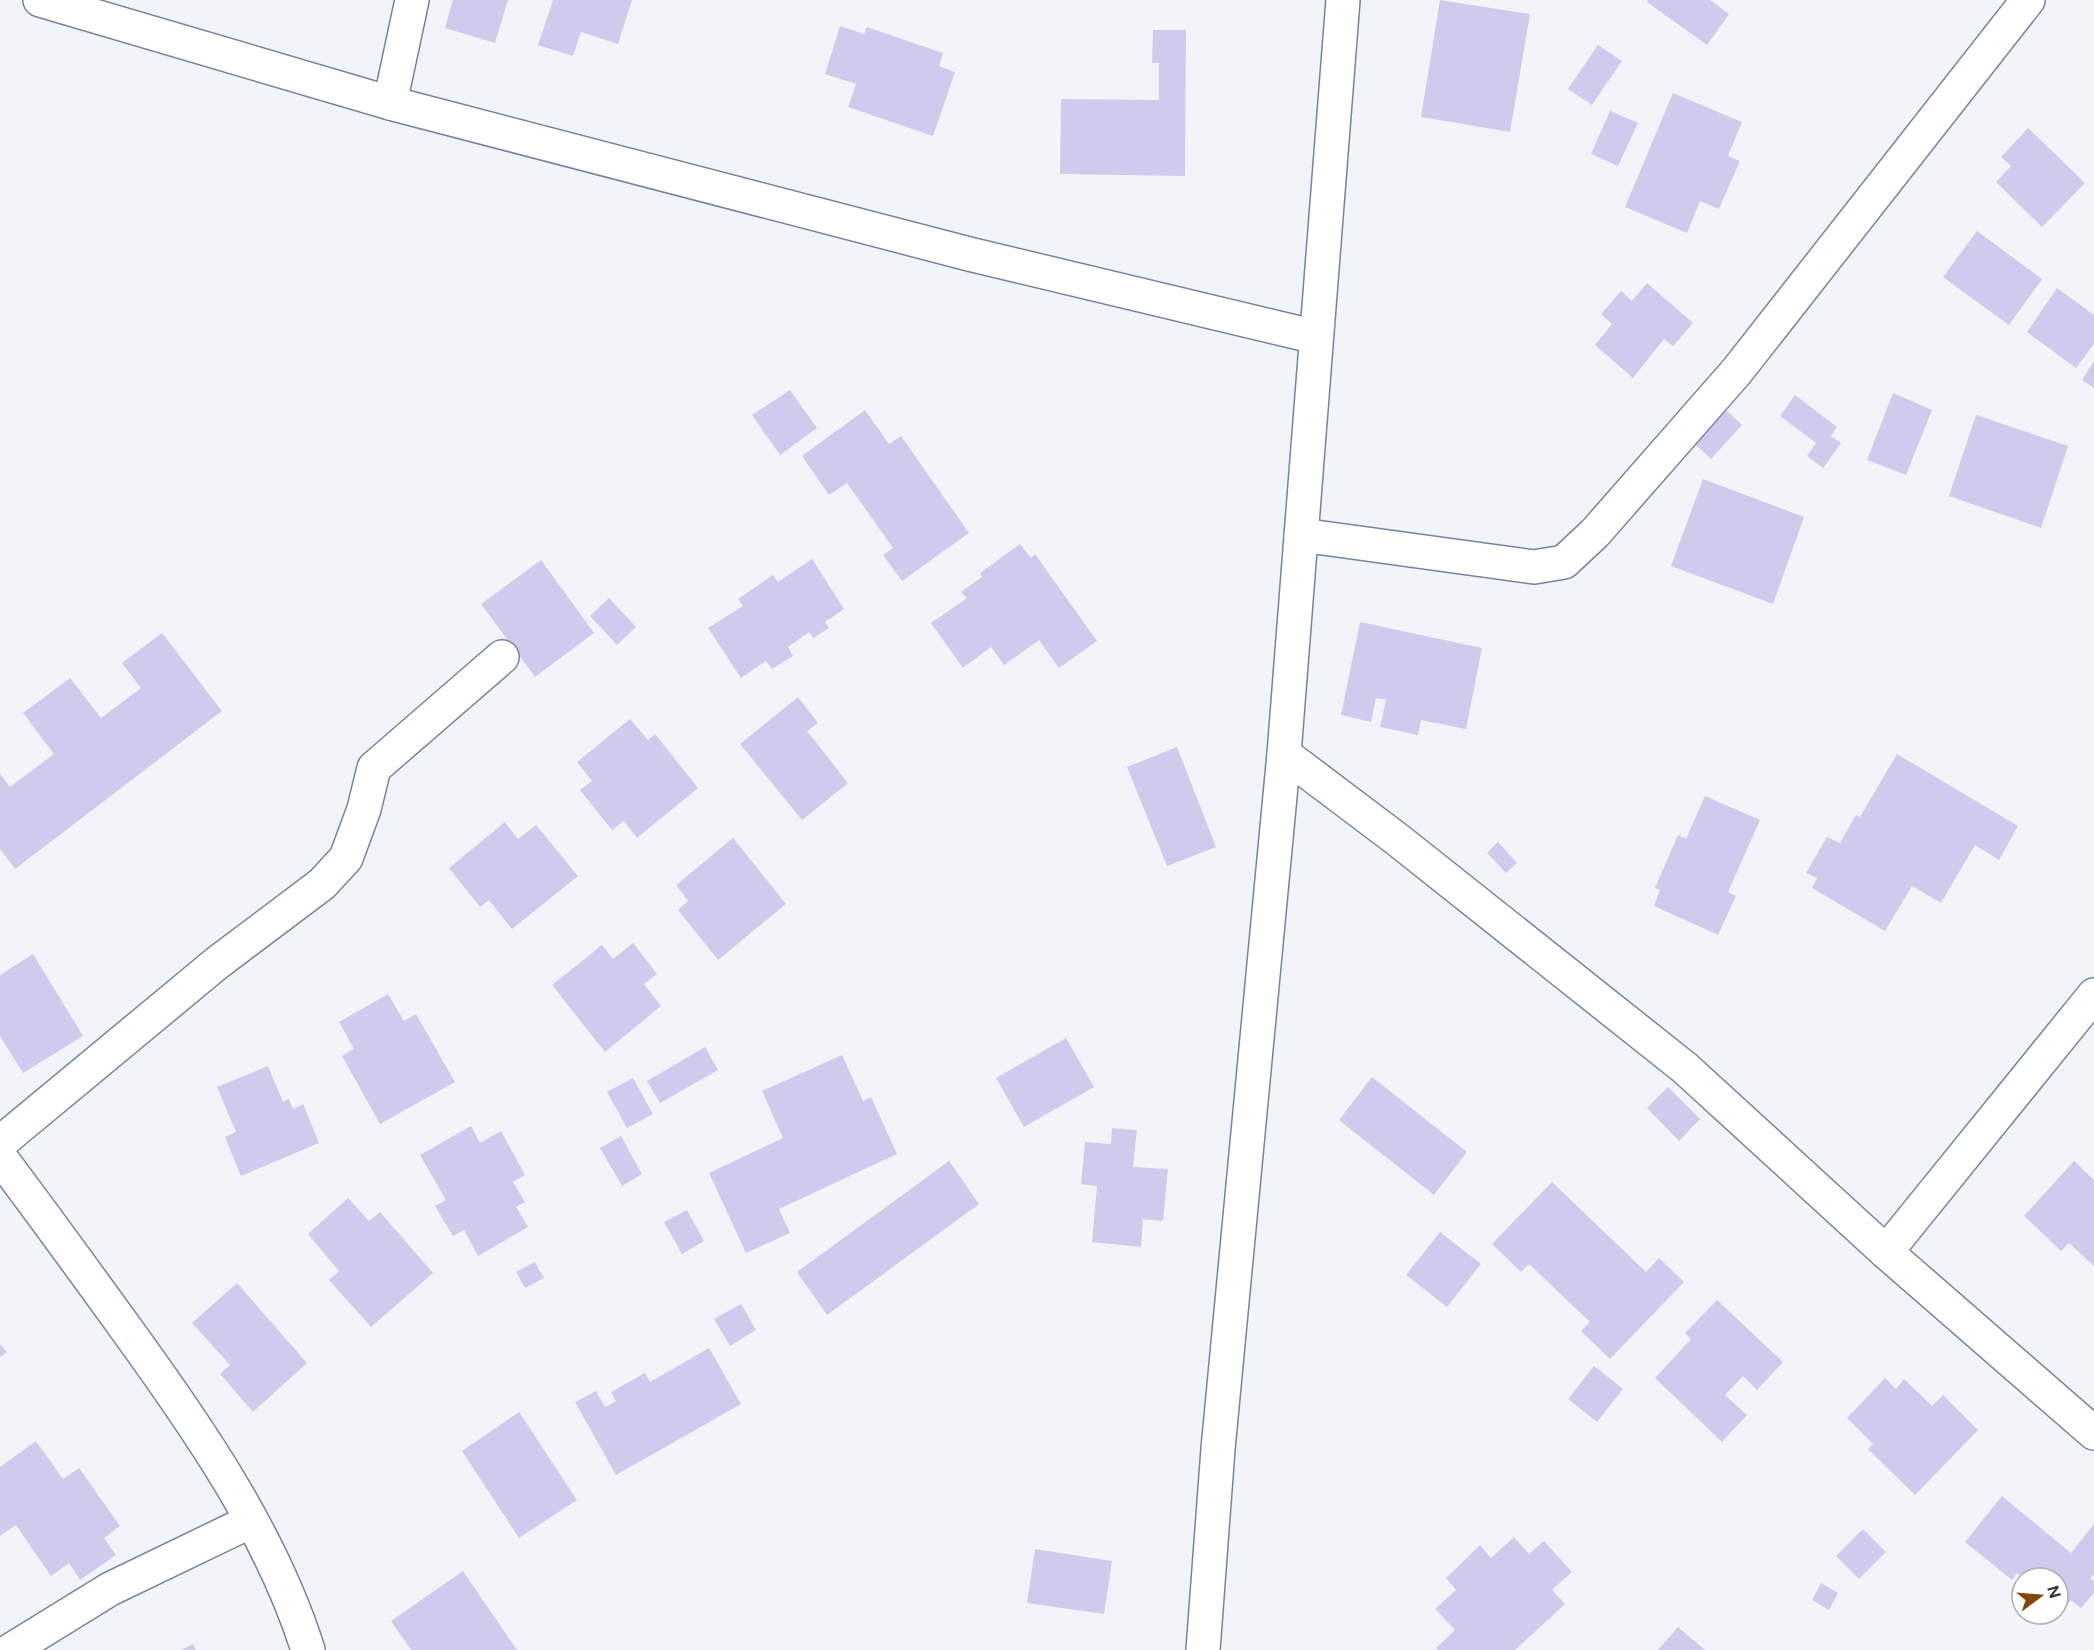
<svg xmlns="http://www.w3.org/2000/svg" width="2094" height="1650" font-family="Figtree,sans-serif">
<style>
.building{fill:#cfcbed}
.lines{fill:none;stroke-linecap:round;stroke-linejoin:round}
.minor-casing{stroke:#76849b;stroke-width:36}
.minor{stroke:#fff;stroke-width:33}
</style>
<rect width="100%" height="100%" fill="#f1f5fa"/>
<g class="building">
<path d="M453 0H508L495 43 445 28Z"/>
<path d="M553 0H632L618 44 581 32 573 56 538 45Z"/>
<path d="M1440 0 1530 14 1510 132 1421 117Z"/>
<path d="M1648 0H1710L1729 14 1707 45 1647 2Z"/>
<path d="M840 26 864 34 867 27 943 53 939 66 955 72 933 136 848 107 856 84 825 74Z"/>
<path d="M1153 30H1186L1185 176 1060 174 1061 99 1159 100V63H1152Z"/>
<path d="M1598 45 1622 61 1592 105 1568 89Z"/>
<path d="M1673 93 1742 122 1728 156 1740 161 1719 209 1700 201 1687 233 1625 207Z"/>
<path d="M1610 111 1638 123 1618 166 1591 154Z"/>
<path d="M2028 128 2085 183 2042 227 1996 182 2011 166 2001 157Z"/>
<path d="M1977 231 2042 279 2009 325 1943 277Z"/>
<path d="M1647 283 1693 323 1673 346 1664 339 1633 378 1595 345 1612 324 1601 314 1621 291 1632 301Z"/>
<path d="M2057 288 2094 315V344L2076 368 2027 332Z"/>
<path d="M2094 361V388L2082 380Z"/>
<path d="M790 390 817 428 780 455 752 415Z"/>
<path d="M1893 393 1932 410 1906 475 1867 460Z"/>
<path d="M1795 395 1837 427 1831 436 1841 443 1823 468 1807 456 1816 443 1780 416Z"/>
<path d="M865 410 889 444 901 436 969 533 902 581 883 555 893 548 847 483 829 495 802 456Z"/>
<path d="M1726 410 1742 425 1711 459 1695 444Z"/>
<path d="M1976 415 2068 446 2041 528 1949 496Z"/>
<path d="M1703 479 1804 517 1773 604 1671 566Z"/>
<path d="M1020 544 1031 558 1035 554 1097 641 1059 668 1039 640 1004 665 991 647 963 668 931 623 967 598 961 592 982 577 980 573Z"/>
<path d="M812 559 844 609 825 622 829 628 813 638 809 632 788 647 793 656 772 669 766 661 741 678 708 628 743 606 738 599 773 575 778 582Z"/>
<path d="M541 560 594 633 535 677 481 604Z"/>
<path d="M609 598 636 627 617 645 590 616Z"/>
<path d="M1360 622 1482 648 1466 729 1421 720 1418 735 1380 727 1386 700 1376 698 1371 722 1341 715Z"/>
<path d="M162 633 222 711 15 869 0 849V774L10 787 54 754 23 713 70 678 101 718 141 688 122 663Z"/>
<path d="M798 697 818 723 807 731 848 783 802 820 740 744Z"/>
<path d="M630 719 648 740 655 734 698 788 637 838 624 821 612 830 580 790 592 781 577 762Z"/>
<path d="M1177 747 1216 847 1167 866 1127 767Z"/>
<path d="M1897 754 2018 826 1999 860 1975 845 1941 903 1912 886 1885 931 1812 888 1817 878 1806 873 1827 837 1840 843 1856 815 1860 817Z"/>
<path d="M1705 796 1760 820 1728 892 1736 896 1718 935 1654 906 1660 890 1655 888 1678 835 1686 839Z"/>
<path d="M505 822 518 839 536 825 578 876 512 929 489 900 480 907 449 868Z"/>
<path d="M733 838 786 904 718 960 678 910 688 901 676 885Z"/>
<path d="M1498 842 1517 863 1506 873 1487 853Z"/>
<path d="M633 943 657 974 644 984 661 1006 605 1052 552 985 602 945 613 959Z"/>
<path d="M33 954 83 1036 23 1073 0 1036V975Z"/>
<path d="M388 994 404 1021 416 1014 455 1082 380 1124 342 1056 354 1049 339 1022Z"/>
<path d="M1066 1038 1094 1087 1024 1127 996 1078Z"/>
<path d="M705 1047 718 1070 660 1103 647 1081Z"/>
<path d="M842 1055 863 1101 871 1097 897 1154 779 1209 790 1233 746 1253 709 1173 783 1138 762 1091Z"/>
<path d="M268 1066 283 1102 289 1099 293 1109 303 1104 319 1143 241 1176 225 1137 236 1132 217 1087Z"/>
<path d="M1372 1077 1467 1152 1434 1195 1339 1120Z"/>
<path d="M633 1078 653 1114 627 1128 607 1092Z"/>
<path d="M1668 1087 1700 1119 1679 1141 1647 1108Z"/>
<path d="M471 1126 480 1143 501 1131 525 1175 513 1182 525 1202 516 1207 528 1227 478 1256 464 1230 453 1236 435 1206 446 1200 420 1155Z"/>
<path d="M1112 1128 1137 1130 1133 1167 1168 1169 1163 1221 1143 1219 1141 1247 1092 1242 1097 1186 1081 1184 1085 1142 1111 1144Z"/>
<path d="M621 1136 642 1174 622 1186 600 1148Z"/>
<path d="M949 1161 979 1204 827 1315 797 1272Z"/>
<path d="M2074 1161 2094 1180V1266L2069 1243 2061 1251 2024 1216Z"/>
<path d="M1552 1182 1646 1272 1659 1258 1684 1282 1610 1359 1581 1331 1590 1322 1529 1264 1521 1272 1492 1244Z"/>
<path d="M348 1198 369 1221 380 1212 433 1273 371 1327 329 1280 339 1271 308 1234Z"/>
<path d="M687 1210 704 1241 682 1254 664 1222Z"/>
<path d="M1440 1232 1481 1264 1447 1307 1406 1275Z"/>
<path d="M535 1262 544 1278 525 1288 516 1272Z"/>
<path d="M237 1283 307 1363 253 1412 220 1374 230 1365 192 1323Z"/>
<path d="M1717 1300 1783 1362 1757 1390 1743 1376 1725 1395 1747 1415 1722 1442 1655 1378 1691 1339 1685 1333Z"/>
<path d="M741 1304 756 1330 730 1346 714 1319Z"/>
<path d="M0 1344 7 1352 0 1357Z"/>
<path d="M709 1348 741 1404 616 1475 575 1402 596 1391 605 1407 616 1401 611 1392 645 1373 650 1382Z"/>
<path d="M1594 1366 1623 1389 1597 1422 1568 1399Z"/>
<path d="M1885 1378 1896 1389 1904 1379 1932 1406 1943 1395 1978 1430 1915 1495 1868 1449 1873 1444 1847 1418Z"/>
<path d="M519 1412 577 1500 519 1538 462 1451Z"/>
<path d="M36 1441 63 1479 79 1468 120 1526 104 1538 116 1555 80 1580 69 1563 51 1576 16 1525 0 1536V1467Z"/>
<path d="M2002 1496 2071 1553 2094 1524V1574L2090 1579 2094 1581V1593L2081 1608 2071 1600 2055 1619 2049 1614H2058V1578H2022L2017 1573 2012 1580 1965 1542Z"/>
<path d="M1863 1529 1886 1552 1859 1579 1836 1556Z"/>
<path d="M1514 1537 1529 1554 1544 1541 1572 1572 1552 1590 1565 1604 1515 1650H1438L1436 1648 1455 1630 1435 1609 1456 1590 1446 1578 1480 1545 1491 1558Z"/>
<path d="M1035 1549 1112 1561 1104 1614 1027 1603Z"/>
<path d="M463 1571 517 1650H411L391 1621Z"/>
<path d="M1821 1583 1838 1593 1829 1610 1812 1600Z"/>
<path d="M1678 1627 1705 1650H1658Z"/>
<path d="M193 1644 196 1650H181Z"/>
</g>
<g class="lines">
<g class="minor-casing">
<g id="minor">
<path d="M40 0 390 103 969 254 1316 337"/>
<path d="M390 103 412 0"/>
<path d="M1301 535 1534 567 1564 562 1595 533 1737 371 2028 0"/>
<path d="M1284 754 1398 840 1685 1068 1886 1252 2094 1433"/>
<path d="M0 1143 217 963 322 884 346 858 364 809 374 768 502 657"/>
<path d="M0 1157C43 1214 85 1272 127 1330 198 1428 271 1533 308 1650"/>
<path d="M1886 1252 2094 995"/>
<path d="M11 1650 110 1589 251 1521"/>
<path d="M1203 1650 1218 1449 1284 754 1343 0"/>
</g>
</g>
<use href="#minor" class="minor"/>
</g>
<g transform="translate(2040 1596) rotate(74)"><circle r="28" fill="#ffffff" stroke="#adafb3" stroke-width="1.5"/>
<path d="M0-4.5L10 22L0 15L-10 22Z" fill="#86460b"/>
<text y="-9" font-size="16" font-weight="bold" text-anchor="middle" fill="#313741">N</text>
</g>
</svg>
